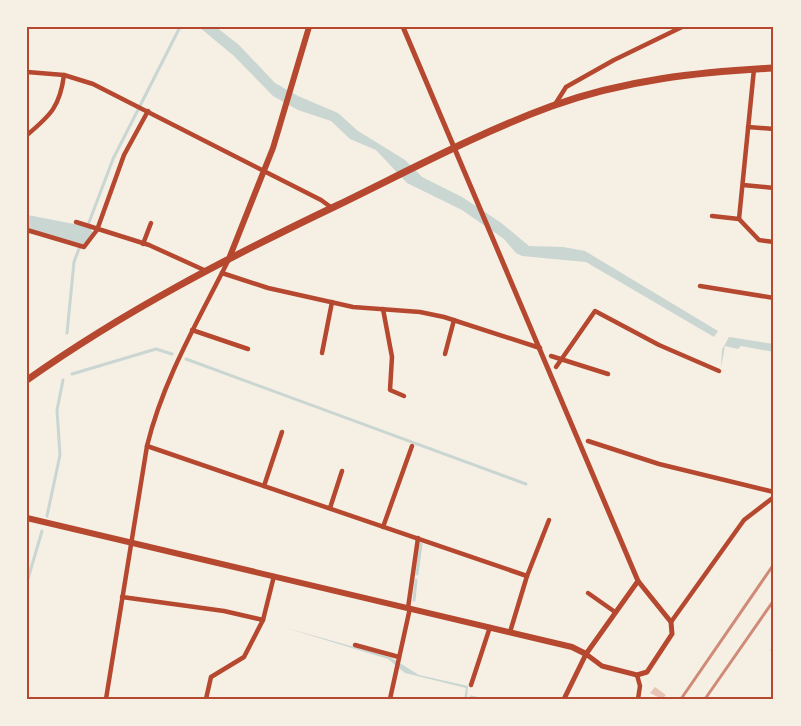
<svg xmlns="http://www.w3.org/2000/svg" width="801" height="726" font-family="'Zilla Slab',serif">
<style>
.water{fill:#c9d6d2}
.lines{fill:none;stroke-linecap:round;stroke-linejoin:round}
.stream{stroke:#c9d6d2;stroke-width:3}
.river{stroke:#c9d6d2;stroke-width:18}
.building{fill:#e6c5b7}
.minor{stroke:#b5482f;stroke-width:4.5}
.tertiary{stroke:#b5482f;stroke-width:5}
.secondary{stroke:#b5482f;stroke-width:6}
.trunk{stroke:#b5482f;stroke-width:7}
.rail{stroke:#cf8b77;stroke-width:3}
.neatline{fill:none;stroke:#b5482f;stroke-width:2}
</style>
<rect width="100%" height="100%" fill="#f6efe4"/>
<g class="water">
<path d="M199 27H216L239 45 275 83 298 96 338 113 358 131 405 160 422 177 462 197 500 222 529 246 563 247 585 251 718 331 714 337 586 262 522 256 516 253 504 239 462 210 407 183 376 150 350 139 331 121 298 110 273 96 234 56Z"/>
<path d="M729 337 774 344V352L741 346 738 349 725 346 721 368 722 350Z"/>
<path d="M283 627 390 657 419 675 468 686 467 699H464L466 688 405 673 388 659Z"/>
</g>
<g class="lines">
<g class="stream">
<path d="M67 333 74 262 113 159 180 27"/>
<path d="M186 359 526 484"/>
<path d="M72 374 156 349 172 354"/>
<path d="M47 516 60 455 57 410 63 380"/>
<path d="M417 574 421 544"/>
<path d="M27 582 42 531"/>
<path d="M414 600 416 580"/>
<path d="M471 697 479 699"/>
</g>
<path class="river" d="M27 224 84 235"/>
</g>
<path class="building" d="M655 687 666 695 662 699 650 693Z"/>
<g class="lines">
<g class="minor">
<path d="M27 72 64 75 93 84 321 200 332 208"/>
<path d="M554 106 566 87 614 60 682 27"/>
<path d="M748 127 774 129"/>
<path d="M27 135C51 115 60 106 64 75"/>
<path d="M743 185 774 188"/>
<path d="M712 216 739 219 754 69"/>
<path d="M739 219 759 240 774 242"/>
<path d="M76 222 149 245 204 270"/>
<path d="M27 230 84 247 97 230 124 155 148 111"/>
<path d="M143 244 151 223"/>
<path d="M222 273 268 288 353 307 420 312 444 317 540 348"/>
<path d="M700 286 774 298"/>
<path d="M383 309 392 357 390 390 404 396"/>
<path d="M192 330 248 349"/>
<path d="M322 353 332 302"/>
<path d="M445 354 454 320"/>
<path d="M551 356 608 374"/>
<path d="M556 367 595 311 659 345 719 371"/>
<path d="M588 441 659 464 774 492"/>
<path d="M147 446 527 576"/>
<path d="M264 486 282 432"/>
<path d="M330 508 342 471"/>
<path d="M383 527 412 446"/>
<path d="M588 593 615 612"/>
<path d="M122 597 224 611 263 620"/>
<path d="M408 608 418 538"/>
<path d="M671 622 744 520 774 497"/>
<path d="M510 632 527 576 549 520"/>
<path d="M355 645 399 657"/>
<path d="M773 650 774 649"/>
<path d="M637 675 640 686 638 699"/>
<path d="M471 685 490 627"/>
<path d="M106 699 147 446C163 380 198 321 228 261"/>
<path d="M206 699 211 677 244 657 263 620 274 576"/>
<path d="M390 699 410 608"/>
</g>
<g class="tertiary">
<path d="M403 27 638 581 671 622 672 634 647 672 637 675 602 666 586 654"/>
<path d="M564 699 586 654 638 581"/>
</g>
<g class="secondary">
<path d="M230 256 273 148 309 27"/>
<path d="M27 518 572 647 586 654"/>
</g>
<path class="trunk" d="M27 380C126 310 229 257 338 205 408 171 478 133 552 106 624 80 698 72 774 68"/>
<g class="rail">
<path d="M681 699 774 564"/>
<path d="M705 699 774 600"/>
</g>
</g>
<rect width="801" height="726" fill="none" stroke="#f6efe4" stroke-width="57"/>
<rect x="28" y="28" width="744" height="670" class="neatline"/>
</svg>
